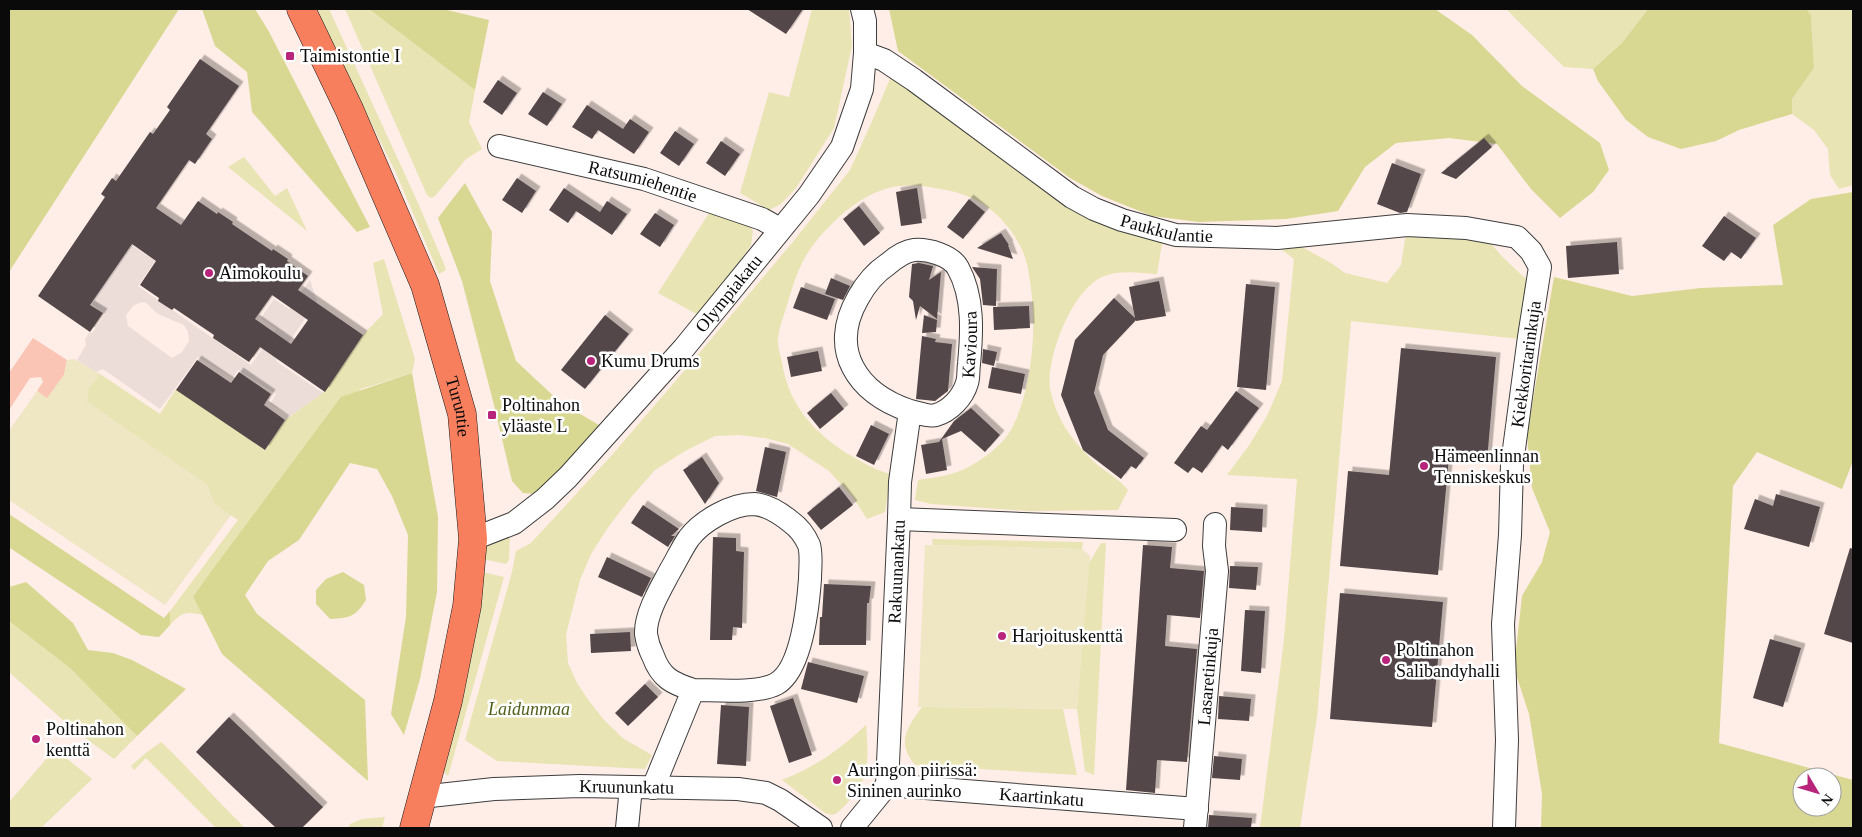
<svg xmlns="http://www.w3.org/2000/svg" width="1862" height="837" font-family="'Times New Roman',serif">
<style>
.green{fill:#e8e4b3}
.forest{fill:#d8d892;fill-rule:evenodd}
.sand{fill:#fac5b4}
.pitch{fill:#efe6c4}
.plaza{fill:#ecddd9;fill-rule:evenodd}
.building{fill:#534749;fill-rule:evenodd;filter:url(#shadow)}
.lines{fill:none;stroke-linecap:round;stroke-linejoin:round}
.minor-casing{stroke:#3d3d3d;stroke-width:24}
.major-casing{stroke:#1b1b1b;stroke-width:29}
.minor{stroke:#fff;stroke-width:22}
.major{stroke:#f87f5e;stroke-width:28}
.poi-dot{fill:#b8247c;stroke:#fff;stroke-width:2}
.labels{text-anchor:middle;stroke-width:5;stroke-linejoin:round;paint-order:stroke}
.poi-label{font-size:18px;fill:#0a0a0a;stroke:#fff;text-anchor:start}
.street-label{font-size:18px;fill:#0a0a0a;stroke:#fff}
.park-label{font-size:18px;font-style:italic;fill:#4f601c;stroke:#fff}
</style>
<defs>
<filter id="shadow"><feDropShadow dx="4.5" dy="-4.5" stdDeviation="0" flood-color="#0004"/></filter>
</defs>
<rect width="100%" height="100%" fill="#ffede7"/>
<g class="green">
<path d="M318 9H329L418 203 444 264 446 270 439 274 396 173 326 31Z"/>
<path d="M345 9H369L475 90 469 122 482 149 466 159 435 196 431 198 427 195Z"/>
<path d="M812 9H849L852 46 834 128 796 188 781 204 769 210 740 193 769 92 789 97Z"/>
<path d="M1506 9H1648L1622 43 1593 69 1564 67Z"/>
<path d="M1806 9H1853V185L1839 189 1830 175 1828 149 1814 130 1792 114V99L1814 68 1811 15Z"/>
<path d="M892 74 977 134 1163 238 1157 274C1141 273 1123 270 1107 275 1073 285 1046 357 1050 389 1052 398 1056 410 1060 418 1067 434 1085 454 1099 466 1109 474 1119 479 1128 490L1118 510 1028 511 931 504 915 500 918 480C929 478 941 477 951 474 969 469 988 456 1001 443 1023 422 1032 366 1033 336 1034 314 1032 290 1028 269 1026 255 1017 238 1008 227 991 205 968 193 940 189 926 186 913 184 899 186 864 190 831 221 811 248 800 263 793 284 788 302 785 313 779 326 778 338 777 346 781 356 782 363 790 408 815 434 853 457 866 464 877 471 891 474L885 512 867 519 852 496 829 471 788 444 765 438 739 435 715 436 685 451 655 470 632 496 609 526 591 554 580 580 566 634 568 663 577 683 589 701 605 721 624 739 652 755 645 769 497 761 465 740 512 572 516 551 531 543 612 455 691 363 792 243 850 170 873 119Z"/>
<path d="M244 157 275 196 287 188 307 231 228 167Z"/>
<path d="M711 210 748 223 753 231 751 245 702 317 658 293Z"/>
<path d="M1406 233 1489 240C1499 256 1515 268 1528 281L1520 339 1351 321 1317 717 1300 828H1260L1284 639 1297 479 1227 475 1248 447 1267 416 1282 381 1294 259 1281 249 1291 241 1331 263 1345 273 1387 283 1401 265Z"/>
<path d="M384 259 415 359 412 373 361 389 193 595 203 615C185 611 182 612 170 625V611L238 520 214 504 207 485 87 402 88 389 100 374 160 414 176 389 265 450 285 420 325 391 363 335 383 314 373 263Z"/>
<path d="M510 533 509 560 506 564 483 559 486 543Z"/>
<path d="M932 539 1083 542 1082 549 933 545Z"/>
<path d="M1101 543H1106L1094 775 1085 771 1077 709 1088 565Z"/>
<path d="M482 572 504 577 448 776 443 771Z"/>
<path d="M9 621 70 668 137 736 114 759 73 729 9 672Z"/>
<path d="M922 707 1063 709 1077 775 915 765C896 742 907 728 922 707Z"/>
<path d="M866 725C869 766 870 784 837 813L832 815 825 813 782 780C817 766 839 750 866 725Z"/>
<path d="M161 742C190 769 216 800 245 828H216L146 758 134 770 131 766 147 752Z"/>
<path d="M55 749 92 779 41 828H9V802Z"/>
<path d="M385 817 382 828H348L350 824 362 819Z"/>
</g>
<g class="forest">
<path d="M10 9H179L9 272Z"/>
<path d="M202 9H255L268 30 370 227 357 232 252 112 247 72 215 46Z"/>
<path d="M369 9H443L489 20 475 90Z"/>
<path d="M889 9H1435L1472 35 1522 86 1600 143 1609 170 1593 192 1560 218 1531 189 1497 144 1449 138 1396 143 1365 167 1338 211 1286 219 1199 222 1152 216 1102 196 1070 178 898 51Z"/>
<path d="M1648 9H1806L1811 15 1814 68 1792 99V114L1739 130 1716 141 1681 149 1648 137 1626 120 1598 81 1593 69 1622 43Z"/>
<path d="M465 183 492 232 490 281 516 361 560 402 604 428 536 494 523 493 512 481 494 405 462 281 438 218Z"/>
<path d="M1853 192V461L1842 489 1757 452 1733 486 1719 743 1853 780V828H1541L1542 794 1529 714 1514 668 1522 596 1542 562 1550 532 1532 488 1527 435 1554 277 1632 296 1701 288 1783 285 1773 225 1811 199ZM1802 777H1832V807H1802Z"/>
<path d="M412 373 438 517 437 592 420 679 404 735 391 714 406 617 408 535 392 496 377 469 350 463 299 540 268 561 245 595 257 614 365 700 368 781 222 654 193 596 341 397Z"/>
<path d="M9 514 164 618 170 611V625L159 637 141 635 10 548 9 546Z"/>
<path d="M343 572 364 585 366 600C355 617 350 618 330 619L316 604V590L326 579Z"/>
<path d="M26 582 73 623 88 650 113 653 132 660 186 689 137 736 70 668 9 621V587Z"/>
</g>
<path class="sand" d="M33 338 67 360 64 375 47 399 37 391 43 382 41 377 30 378 9 410V373Z"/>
<g class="pitch">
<path d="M74 359 100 374 88 389 87 402 207 485 214 504 231 515 165 605 9 500V431L37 391 47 398 64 375 67 360Z"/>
<path d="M925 545 1082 549 1090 556 1077 709 918 707Z"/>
</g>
<path class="plaza" d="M132 245 155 261 138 286 251 365 276 329 261 318 274 299 289 309 310 280 317 301 276 361 323 393 290 416 270 404 276 394 238 370 233 378 198 357 160 409 103 369 96 372 77 360 86 345 85 339 89 333 93 332 105 314 92 304ZM142 302 146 303 158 314 184 325 188 332 189 341 182 352 172 358 128 326 126 315 134 305Z"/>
<g class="building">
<path d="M747 9H803L786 34Z"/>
<path d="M200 59 239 86 206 134 212 139 195 164 189 160 156 208 181 225 198 201 217 214 218 212 233 222 232 224 272 251 273 249 288 259 287 261 308 276 298 290 363 335 325 392 260 347 249 362 213 338 214 335 174 308 172 310 158 301 159 298 140 285 156 261 132 244 90 305 103 313 90 332 38 296 105 197 101 194 112 178 116 181 150 132 153 134 170 110 167 107ZM272 295 308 320 291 344 255 319Z"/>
<path d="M498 80 517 93 502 115 483 102Z"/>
<path d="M543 92 562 104 547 126 528 114Z"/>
<path d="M587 105 623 129 630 119 649 132 634 154 598 130 592 139 572 127Z"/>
<path d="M675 131 694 144 679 166 660 153Z"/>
<path d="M1484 138 1492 147 1456 179 1441 173Z"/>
<path d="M721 141 740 154 725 176 706 163Z"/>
<path d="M1392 163 1421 174 1407 212 1400 213 1377 204Z"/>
<path d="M517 178 536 191 522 213 502 200Z"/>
<path d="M564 188 600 212 607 201 627 214 612 235 576 211 568 223 549 210Z"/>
<path d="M917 188 922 223 901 226 896 192Z"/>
<path d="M969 199 985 212 963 239 947 227Z"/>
<path d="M859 206 880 233 864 246 843 219Z"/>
<path d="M655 213 674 225 660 247 640 234Z"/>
<path d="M1724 216 1756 238 1741 259 1731 252 1724 261 1702 246Z"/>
<path d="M1001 233 1009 245H1008L1013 259 977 248Z"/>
<path d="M1617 242 1619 274 1568 278 1566 246Z"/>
<path d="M919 263 933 266 929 280 941 272 937 319 920 306 916 320 913 301 909 297 912 264Z"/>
<path d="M972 267 997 269 996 306 983 305 980 279Z"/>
<path d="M831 278 850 286 843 300 825 294Z"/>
<path d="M1159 281 1166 316 1136 321V320L1103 355 1094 393 1108 430 1144 458 1136 469 1131 466 1121 479 1083 450 1061 395 1075 340 1114 298 1135 318 1129 287Z"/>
<path d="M1246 284 1275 287 1266 390 1237 387Z"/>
<path d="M801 287 835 299 827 320 793 308Z"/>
<path d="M1029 306 1030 328 994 330 993 307Z"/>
<path d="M605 315 629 334 585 389 561 370Z"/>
<path d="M924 315 937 320 936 332 922 333Z"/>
<path d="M922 336 936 339 935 342 952 344 948 391 935 401 916 399Z"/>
<path d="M1401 348 1496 357 1487 461 1449 457 1438 575 1340 566 1348 471 1389 475Z"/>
<path d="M983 349 997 352 994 366 982 363Z"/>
<path d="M818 351 822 371 791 377 787 357Z"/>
<path d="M197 360 231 383 239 372 271 394 264 405 285 420 265 450 176 390Z"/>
<path d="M992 367 1025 374 1021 394 988 388Z"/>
<path d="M1236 391 1259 408 1228 450 1222 445 1202 473 1193 467 1188 473 1174 463 1201 426 1207 430Z"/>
<path d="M831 393 844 409 820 429 807 413Z"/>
<path d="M971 408 1000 435 985 452 961 431 942 439 947 470 926 474 921 445 939 442 954 421Z"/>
<path d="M871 425 889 434 874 465 856 456Z"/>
<path d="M765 447 786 452 777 497 756 491Z"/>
<path d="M702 457 719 483 705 504 683 470Z"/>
<path d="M839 487 853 505 821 530 807 513Z"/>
<path d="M1776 494 1820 507 1809 547 1744 529 1755 499 1773 506Z"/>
<path d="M643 505 679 529 671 536H675L668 547 631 523Z"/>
<path d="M1231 507 1263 509 1262 532 1230 530Z"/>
<path d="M713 537 736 538V551L744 552 742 628 733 627 732 640H710Z"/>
<path d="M1143 545 1172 547 1170 568 1204 571 1200 618 1167 615 1165 646 1197 649 1187 762 1157 760 1155 793 1126 790Z"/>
<path d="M1850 548 1853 549V643L1824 634Z"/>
<path d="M607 557 651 578 642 597 598 577Z"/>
<path d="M1230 566 1258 567 1256 590 1229 588Z"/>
<path d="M824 584 871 586 869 603H867L866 645H819L820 617H822Z"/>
<path d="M1340 593 1443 602 1432 727 1330 719Z"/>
<path d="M1245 610 1265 611 1261 673 1241 671Z"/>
<path d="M630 632 631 651 591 653 590 634Z"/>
<path d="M1770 639 1801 648 1783 707 1753 698Z"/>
<path d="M808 662 864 676 857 703 801 689Z"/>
<path d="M645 684 658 697 628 726 615 713Z"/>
<path d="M1219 696 1251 699 1249 721 1218 719Z"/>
<path d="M793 698 812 755 789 763 770 706Z"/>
<path d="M721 705 749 707 746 766 717 764Z"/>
<path d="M229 717 323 807 302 828H276L196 752Z"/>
<path d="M1214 756 1242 759 1240 780 1212 778Z"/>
<path d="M1209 815 1252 818 1251 828H1208Z"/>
</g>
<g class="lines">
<g class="minor-casing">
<g id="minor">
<path id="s1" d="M865 53 884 60 914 80 1072 197 1094 209 1122 220 1176 235 1277 238 1407 225 1466 228 1517 237 1531 251 1540 267 1529 337 1512 464 1510 535 1503 624 1507 740 1504 828"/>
<path id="s2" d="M499 146 644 179 762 219 780 229"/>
<path id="s3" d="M899 519 900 482 910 411C918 413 930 417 936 415 950 411 963 397 967 383 969 377 968 370 969 364 972 333 974 297 958 268 951 255 928 249 914 250 905 251 895 258 888 264 876 272 865 285 858 298 828 350 857 393 910 411"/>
<path id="s4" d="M473 539 514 523 545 499 568 477 684 348 809 195 842 147 862 89 865 53V21L862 9"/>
<path id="s5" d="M887 785 1197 809"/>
<path d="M653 788 693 690C672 683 661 678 653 656 650 650 647 641 646 634 645 614 661 588 670 571 676 561 682 548 689 538 702 521 731 504 754 504 768 505 780 513 791 522 798 527 805 536 809 545 812 555 810 569 810 579 808 606 802 670 776 684 757 694 715 690 693 690"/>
<path id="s6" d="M421 797 494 789 580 786 738 789 766 793 780 800 821 828"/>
<path d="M627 828 631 787"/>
<path id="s7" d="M852 828 887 785 899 519 1175 530"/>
<path id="s8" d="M1195 828 1217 571 1214 546 1215 524"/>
</g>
</g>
<g class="major-casing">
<g id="major">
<path id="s9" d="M301 9 349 109 425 285 462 414 473 539 467 606 448 701 414 828"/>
</g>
</g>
<use href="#minor" class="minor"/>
<use href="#major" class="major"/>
</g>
<g class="poi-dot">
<rect x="285" y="51" width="10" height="10" rx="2.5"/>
<circle cx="209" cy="273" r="5"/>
<circle cx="591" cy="361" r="5"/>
<rect x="487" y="410" width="10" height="10" rx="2.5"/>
<circle cx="1424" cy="466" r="5"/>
<circle cx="1002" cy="636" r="5"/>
<circle cx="1386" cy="660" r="5"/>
<circle cx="36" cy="739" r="5"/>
<circle cx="837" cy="780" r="5"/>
</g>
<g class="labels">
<g class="poi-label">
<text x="300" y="62">Taimistontie I</text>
<text x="219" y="279">Aimokoulu</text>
<text x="601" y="367">Kumu Drums</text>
<text x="502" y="411">Poltinahon<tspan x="502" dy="21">yläaste L</tspan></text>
<text x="1434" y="462">Hämeenlinnan<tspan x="1434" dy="21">Tenniskeskus</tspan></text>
<text x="1012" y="642">Harjoituskenttä</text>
<text x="1396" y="656">Poltinahon<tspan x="1396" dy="21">Salibandyhalli</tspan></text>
<text x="46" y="735">Poltinahon<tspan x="46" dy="21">kenttä</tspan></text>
<text x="847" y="776">Auringon piirissä:<tspan x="847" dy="21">Sininen aurinko</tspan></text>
</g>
<g class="street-label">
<text dy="6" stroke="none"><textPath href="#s2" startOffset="148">Ratsumiehentie</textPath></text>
<text dy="6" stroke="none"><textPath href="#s1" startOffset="354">Paukkulantie</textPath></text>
<text dy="6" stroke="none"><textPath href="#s4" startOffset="359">Olympiakatu</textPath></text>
<text dy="6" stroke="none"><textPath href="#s3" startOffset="220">Kavioura</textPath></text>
<text transform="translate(1526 364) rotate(-82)" y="6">Kiekkoritarinkuja</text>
<text dy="6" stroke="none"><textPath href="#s9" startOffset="429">Turuntie</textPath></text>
<text dy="6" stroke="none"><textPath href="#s7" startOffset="269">Rakuunankatu</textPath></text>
<text dy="6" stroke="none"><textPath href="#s8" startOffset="152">Lasaretinkuja</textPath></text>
<text dy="6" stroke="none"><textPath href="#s6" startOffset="206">Kruununkatu</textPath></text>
<text dy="6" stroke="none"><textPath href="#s5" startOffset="155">Kaartinkatu</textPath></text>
</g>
<g class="park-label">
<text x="529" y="715">Laidunmaa</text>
</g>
</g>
<rect width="1862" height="837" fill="none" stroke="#0a0a0a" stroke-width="20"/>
<g transform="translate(1817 792) rotate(128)"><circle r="24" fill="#ffffff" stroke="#9d9d9d"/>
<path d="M0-4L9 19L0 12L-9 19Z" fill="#b8247c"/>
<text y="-8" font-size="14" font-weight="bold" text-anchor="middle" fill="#0a0a0a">N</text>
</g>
</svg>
